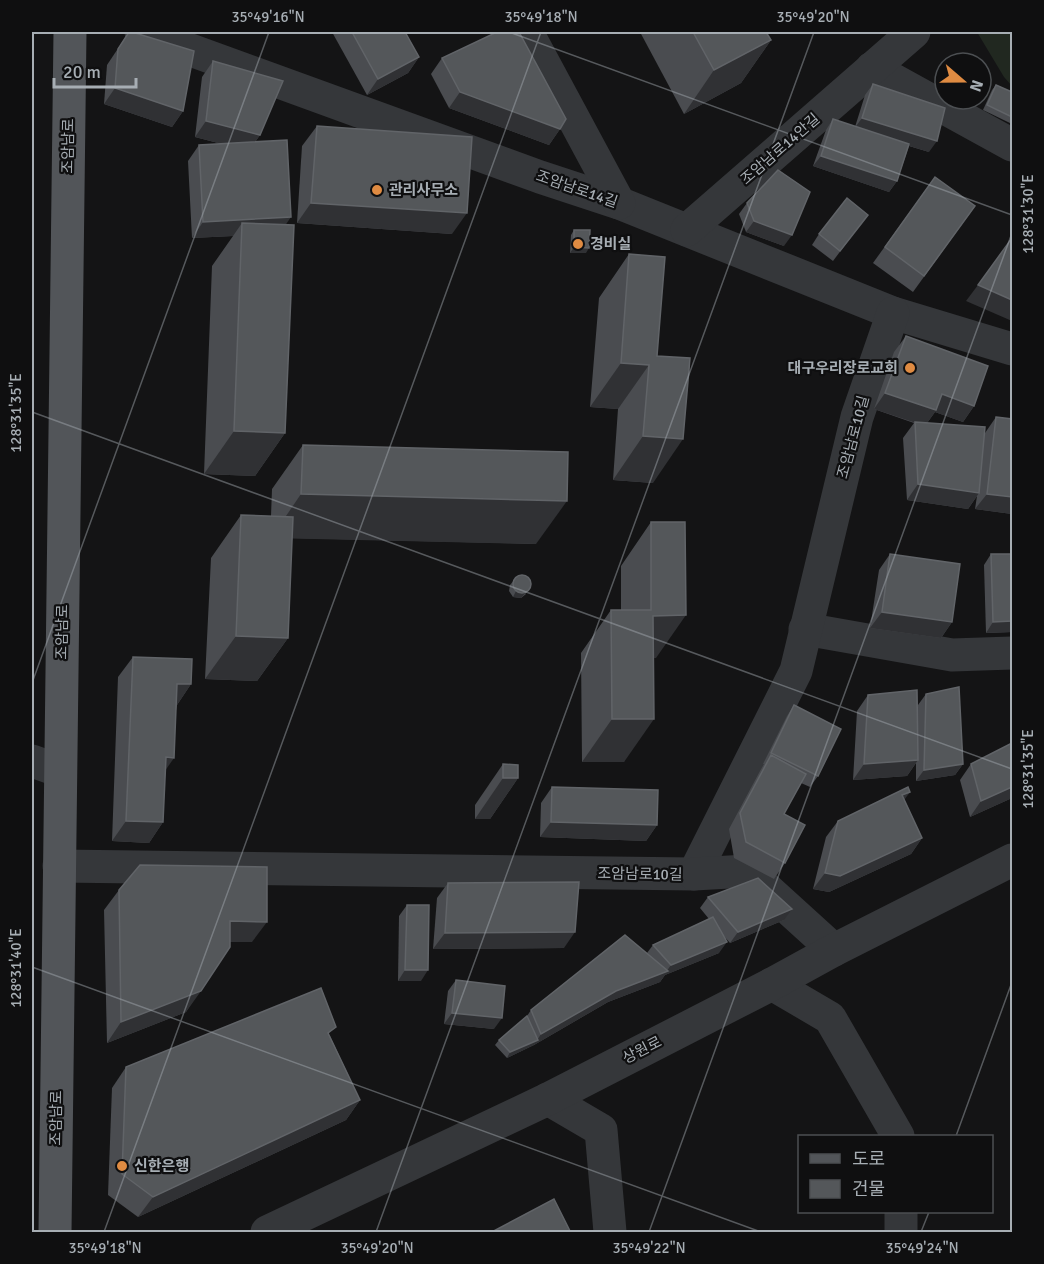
<svg xmlns="http://www.w3.org/2000/svg" width="1044" height="1264" font-family="Signika,'Noto Sans KR',sans-serif">
<style>
.green{fill:#212820}
.lines{fill:none;stroke-linecap:round;stroke-linejoin:round}
.minor{stroke:#35373a;stroke-width:33}
.major{stroke:#525559;stroke-width:33}
.wall{fill:#4a4c50}
.shaded-wall{fill:#303134}
.building{fill:#54575a;stroke:#616468;stroke-width:1.5}
.ticks{fill:none;stroke:#a7aeb4;stroke-width:1.5;stroke-opacity:0.45}
.poi-dot{fill:#df8b42;stroke:#0f0f10;stroke-width:2}
.labels{text-anchor:middle;stroke-width:4.5;stroke-linejoin:round;paint-order:stroke}
.street-label{font-size:15px;fill:#a7aeb4;stroke:#0f0f10}
.poi-label{font-size:15px;font-weight:bold;fill:#a7aeb4;stroke:#0f0f10;text-anchor:start}
.neatline{fill:none;stroke:#a7aeb4;stroke-width:2}
.ticks-label{font-size:15px;text-anchor:middle;fill:#a7aeb4}
</style>
<rect width="100%" height="100%" fill="#141415"/>
<path class="green" d="M977 32H1012V86L1004 77Z"/>
<g class="lines">
<g class="minor">
<path d="M141 32 540 177 619 203 893 313 1012 349"/>
<path d="M527 32 619 203"/>
<path d="M872 68 1012 145"/>
<path d="M687 230 914 32"/>
<path d="M805 629 952 655 1012 653"/>
<path d="M32 761 60 771"/>
<path d="M59 866 694 874 796 671 857 417 893 313"/>
<path d="M694 874 747 871 834 950"/>
<path d="M772 984 830 1018 898 1136"/>
<path d="M548 1099 601 1130 610 1232"/>
<path d="M267 1232 548 1099 772 984 834 950 1012 860"/>
<path d="M901 1232V1212"/>
</g>
<path class="major" d="M55 1232 70 32"/>
</g>
<g class="wall">
<path d="M129 32 183 111 172 127 104 104 107 65Z"/>
<path d="M332 32H405L419 57 408 73 367 95Z"/>
<path d="M640 32H766L771 40 741 83 684 114Z"/>
<path d="M442 58 560 129 549 145 449 108 431 74Z"/>
<path d="M213 61 260 135 255 142 286 224 285 433 255 476 204 474 212 266 233 236 192 238 188 161 199 145 222 144 195 137 202 77Z"/>
<path d="M873 84 929 152 909 146 897 181 889 192 813 166 826 130 833 119 855 127 865 95Z"/>
<path d="M996 85 1012 92V124L983 110 992 90Z"/>
<path d="M317 126 452 234 297 223 302 146Z"/>
<path d="M935 177 975 206 913 292 873 263Z"/>
<path d="M747 203 784 246 746 232 739 214Z"/>
<path d="M860 225 833 261 812 245 819 234Z"/>
<path d="M574 230 586 253H570L571 235Z"/>
<path d="M629 254 657 356 653 483 613 480 618 409 590 407 599 298Z"/>
<path d="M906 336 974 406 963 422 935 412 927 423 985 433 996 417 1012 419V514L975 509 977 496 968 509 907 500 903 438 914 423 874 409 894 352Z"/>
<path d="M303 445 536 544 292 538 288 638 257 681 205 679 211 558 241 515 271 516 272 489Z"/>
<path d="M651 522 656 658H653L624 762H582L581 653 611 610H621V566Z"/>
<path d="M890 554 952 622 941 638 870 628 879 570Z"/>
<path d="M991 554H1012V632L986 633 984 565Z"/>
<path d="M514 580 526 594 521 598 513 597 509 591 510 585Z"/>
<path d="M133 657 191 684 177 705 165 771 163 822 149 843 112 841 118 677Z"/>
<path d="M926 694 963 764 955 775 916 781V763L907 776 853 780 857 711 868 695 917 726 918 705Z"/>
<path d="M794 705 818 776 810 787 801 783 784 814 785 863 774 879 734 858 729 829 760 771 764 764H763L787 716Z"/>
<path d="M1012 743V798L970 817 960 780 971 764Z"/>
<path d="M503 764 518 778 490 819H475V805Z"/>
<path d="M552 787 657 825 646 841 540 837 541 803Z"/>
<path d="M904 800 922 838 911 854 829 892 813 889 826 837 838 821Z"/>
<path d="M448 883 564 948 433 949 437 898Z"/>
<path d="M119 890 252 942H230L186 1012 107 1043 104 910Z"/>
<path d="M708 897 784 920 730 943 722 934 719 953 665 975 660 982 608 1002 534 1045 507 1058 495 1045 499 1040 527 1016 531 1010 647 953 653 945 709 919 700 908Z"/>
<path d="M407 905 421 981H398L399 916Z"/>
<path d="M456 980 494 1029 444 1024 448 991Z"/>
<path d="M330 1036 360 1100 346 1120 138 1217 108 1195 112 1088 126 1067Z"/>
</g>
<g class="shaded-wall">
<path d="M771 40 741 83 684 114 714 70Z"/>
<path d="M419 57 408 73 367 95 378 79Z"/>
<path d="M115 88 183 111 172 127 104 104Z"/>
<path d="M460 92 560 129 549 145 449 108Z"/>
<path d="M862 118 937 141 929 152 854 129Z"/>
<path d="M206 121 260 135 249 151 195 137Z"/>
<path d="M821 156 897 181 889 192 813 166Z"/>
<path d="M311 203 467 213 452 234 297 223Z"/>
<path d="M291 217 280 233 242 223 233 236 192 238 203 222Z"/>
<path d="M754 221 792 235 784 246 746 232Z"/>
<path d="M574 247 589 248 586 253H570Z"/>
<path d="M978 285 1012 300V321L966 301Z"/>
<path d="M621 363 649 365 618 409 590 407Z"/>
<path d="M885 393 942 394 974 406 963 422 935 412 925 426 874 409Z"/>
<path d="M234 431 285 433 255 476 204 474Z"/>
<path d="M643 436 683 439 653 483 613 480Z"/>
<path d="M918 484 979 493 968 509 907 500Z"/>
<path d="M301 494 567 501 536 544 271 538Z"/>
<path d="M987 494 1012 497V514L975 509Z"/>
<path d="M530 588 521 598 513 597 516 591Z"/>
<path d="M882 612 952 622 941 638 870 628Z"/>
<path d="M686 615 656 658 622 659 653 616Z"/>
<path d="M1012 621V632L986 633 993 622Z"/>
<path d="M236 636 288 638 257 681 205 679Z"/>
<path d="M177 684H191L177 705Z"/>
<path d="M612 719H654L624 762H582Z"/>
<path d="M166 757 174 758 160 778Z"/>
<path d="M918 760 907 776 853 780 864 764Z"/>
<path d="M963 764 955 775 916 781 924 770Z"/>
<path d="M503 778H518L490 819H475Z"/>
<path d="M1012 787V798L970 817 981 801Z"/>
<path d="M910 792 899 807 902 795Z"/>
<path d="M126 821 163 822 149 843 112 841Z"/>
<path d="M551 822 657 825 646 841 540 837Z"/>
<path d="M922 838 911 854 829 892 813 889 825 873Z"/>
<path d="M792 909 784 920 730 943 738 932Z"/>
<path d="M230 921 267 922 252 942H216Z"/>
<path d="M575 932 564 948 433 949 445 933Z"/>
<path d="M727 942 719 953 665 975 660 982 608 1002 534 1045 541 1034 616 991 666 972 671 965Z"/>
<path d="M405 970H428L421 981H398Z"/>
<path d="M201 991 186 1012 107 1043 121 1022Z"/>
<path d="M452 1013 502 1018 494 1029 444 1024Z"/>
<path d="M538 1040 534 1045 507 1058 510 1052Z"/>
<path d="M360 1100 346 1120 138 1217 153 1197Z"/>
</g>
<g class="building">
<path d="M129 32H132L194 51 183 111 115 88 118 49Z"/>
<path d="M352 32H405L419 57 378 79Z"/>
<path d="M497 32H519L566 119 560 129 460 92 442 58Z"/>
<path d="M693 32H766L771 40 714 70Z"/>
<path d="M213 61 283 81 260 135 206 121Z"/>
<path d="M873 84 945 108 937 141 862 118Z"/>
<path d="M996 85 1012 92V117L987 105Z"/>
<path d="M833 119 909 144 897 181 821 156Z"/>
<path d="M317 126 472 137 467 213 311 203Z"/>
<path d="M287 140 291 217 203 222 199 145Z"/>
<path d="M778 170 810 192 792 235 754 221 747 203Z"/>
<path d="M935 177 975 206 924 276 885 247Z"/>
<path d="M847 198 868 215 840 251 819 234Z"/>
<path d="M242 223 294 225 285 433 234 431Z"/>
<path d="M574 230H590L589 248 574 247Z"/>
<path d="M1012 238V300L978 285Z"/>
<path d="M629 254 665 257 657 356 690 358 683 439 643 436 649 365 621 363Z"/>
<path d="M906 336 988 366 974 406 942 394 936 410 885 393Z"/>
<path d="M996 417 1012 419V497L987 494Z"/>
<path d="M915 422 985 427 979 493 918 484Z"/>
<path d="M303 445 568 452 567 501 301 494Z"/>
<path d="M241 515 293 517 288 638 236 636Z"/>
<path d="M651 522H685L686 615 653 616 654 719H612L611 610H651Z"/>
<path d="M890 554 960 564 952 622 882 612Z"/>
<path d="M991 554H1012V621L993 622Z"/>
<circle cx="522" cy="584" r="9"/>
<path d="M133 657 192 659 191 684H177L174 758 166 757 163 822 126 821Z"/>
<path d="M959 687 963 764 924 770 926 694Z"/>
<path d="M917 690 918 760 864 764 868 695Z"/>
<path d="M794 705 841 729 818 776 771 753Z"/>
<path d="M1012 743V787L981 801 971 764Z"/>
<path d="M771 755 806 774 784 814 805 825 785 863 746 842 740 813Z"/>
<path d="M503 764 518 765V778H503Z"/>
<path d="M552 787 658 790 657 825 551 822Z"/>
<path d="M908 787 910 792 902 795 922 838 840 876 825 873 838 821Z"/>
<path d="M140 865 267 867V922L230 921V947L201 991 121 1022 119 890Z"/>
<path d="M758 878 792 909 738 932 708 897Z"/>
<path d="M579 882 575 932 445 933 448 883Z"/>
<path d="M407 905H429L428 970H405Z"/>
<path d="M713 917 727 942 671 965 653 945Z"/>
<path d="M625 935 668 971 616 991 541 1034 531 1010Z"/>
<path d="M456 980 505 986 502 1018 452 1013Z"/>
<path d="M321 988 336 1027 328 1033 360 1100 153 1197 122 1174 126 1067Z"/>
<path d="M527 1016 538 1040 510 1052 499 1040Z"/>
<path d="M554 1199 571 1233H490Z"/>
</g>
<path class="ticks" d="M509 32 1012 215M32 412 1012 769M32 683 269 32M32 967 761 1232M956 1136 1012 982M104 1232 541 32M376 1232 814 32M649 1232 1012 233M921 1232 929 1212"/>
<g class="poi-dot">
<circle cx="377" cy="190" r="6"/>
<circle cx="578" cy="244" r="6"/>
<circle cx="910" cy="368" r="6"/>
<circle cx="122" cy="1166" r="6"/>
</g>
<g class="labels">
<g class="street-label">
<text transform="translate(68 146) rotate(-89)" y="5">조암남로</text>
<text transform="translate(780 149) rotate(-41)" y="5">조암남로14안길</text>
<text transform="translate(577 189) rotate(19)" y="5">조암남로14길</text>
<text transform="translate(853 437) rotate(-75)" y="5">조암남로10길</text>
<text transform="translate(62 632) rotate(-89)" y="5">조암남로</text>
<text transform="translate(640 874) rotate(1)" y="5">조암남로10길</text>
<text transform="translate(642 1050) rotate(-27)" y="5">상원로</text>
<text transform="translate(56 1118) rotate(-89)" y="5">조암남로</text>
</g>
<g class="poi-label">
<text x="389" y="195">관리사무소</text>
<text x="590" y="249">경비실</text>
<text x="898" y="373" text-anchor="end">대구우리장로교회</text>
<text x="134" y="1171">신한은행</text>
</g>
</g>
<rect width="1044" height="1264" fill="none" stroke="#0f0f10" stroke-width="66"/>
<rect x="798" y="1135" width="195" height="78" fill="#0f0f10" stroke="#4c4f52" stroke-width="1.5"/>
<rect x="810" y="1154" width="30" height="9" fill="#525559" stroke="#4c4f52" stroke-width="1.5"/>
<text x="852" y="1165" font-size="18" fill="#a7aeb4">도로</text>
<rect x="810" y="1180" width="30" height="18" fill="#54575a" stroke="#4c4f52" stroke-width="1.5"/>
<text x="852" y="1195" font-size="18" fill="#a7aeb4">건물</text>
<g transform="translate(963 81) rotate(110)"><circle r="28" fill="#0f0f10" stroke="#4c4f52" stroke-width="1.5"/>
<path d="M0-4.5L10 22L0 15L-10 22Z" fill="#df8b42"/>
<text y="-9" font-size="16" font-weight="bold" text-anchor="middle" fill="#a7aeb4">N</text>
</g>
<path d="M54 78v9h82v-9" fill="none" stroke="#a7aeb4" stroke-width="3"/>
<text x="63" y="78" font-size="18" fill="#a7aeb4" stroke="#0f0f10" stroke-width="4.5" paint-order="stroke">20 m</text>
<rect x="33" y="33" width="978" height="1198" class="neatline"/>
<g class="ticks-label">
<text x="268" y="22">35°49'16"N</text>
<text x="541" y="22">35°49'18"N</text>
<text x="813" y="22">35°49'20"N</text>
<text transform="translate(1028 214) rotate(-90)" y="5">128°31'30"E</text>
<text transform="translate(16 413) rotate(-90)" y="5">128°31'35"E</text>
<text transform="translate(1028 769) rotate(-90)" y="5">128°31'35"E</text>
<text transform="translate(16 968) rotate(-90)" y="5">128°31'40"E</text>
<text x="105" y="1253">35°49'18"N</text>
<text x="377" y="1253">35°49'20"N</text>
<text x="649" y="1253">35°49'22"N</text>
<text x="922" y="1253">35°49'24"N</text>
</g>
</svg>
